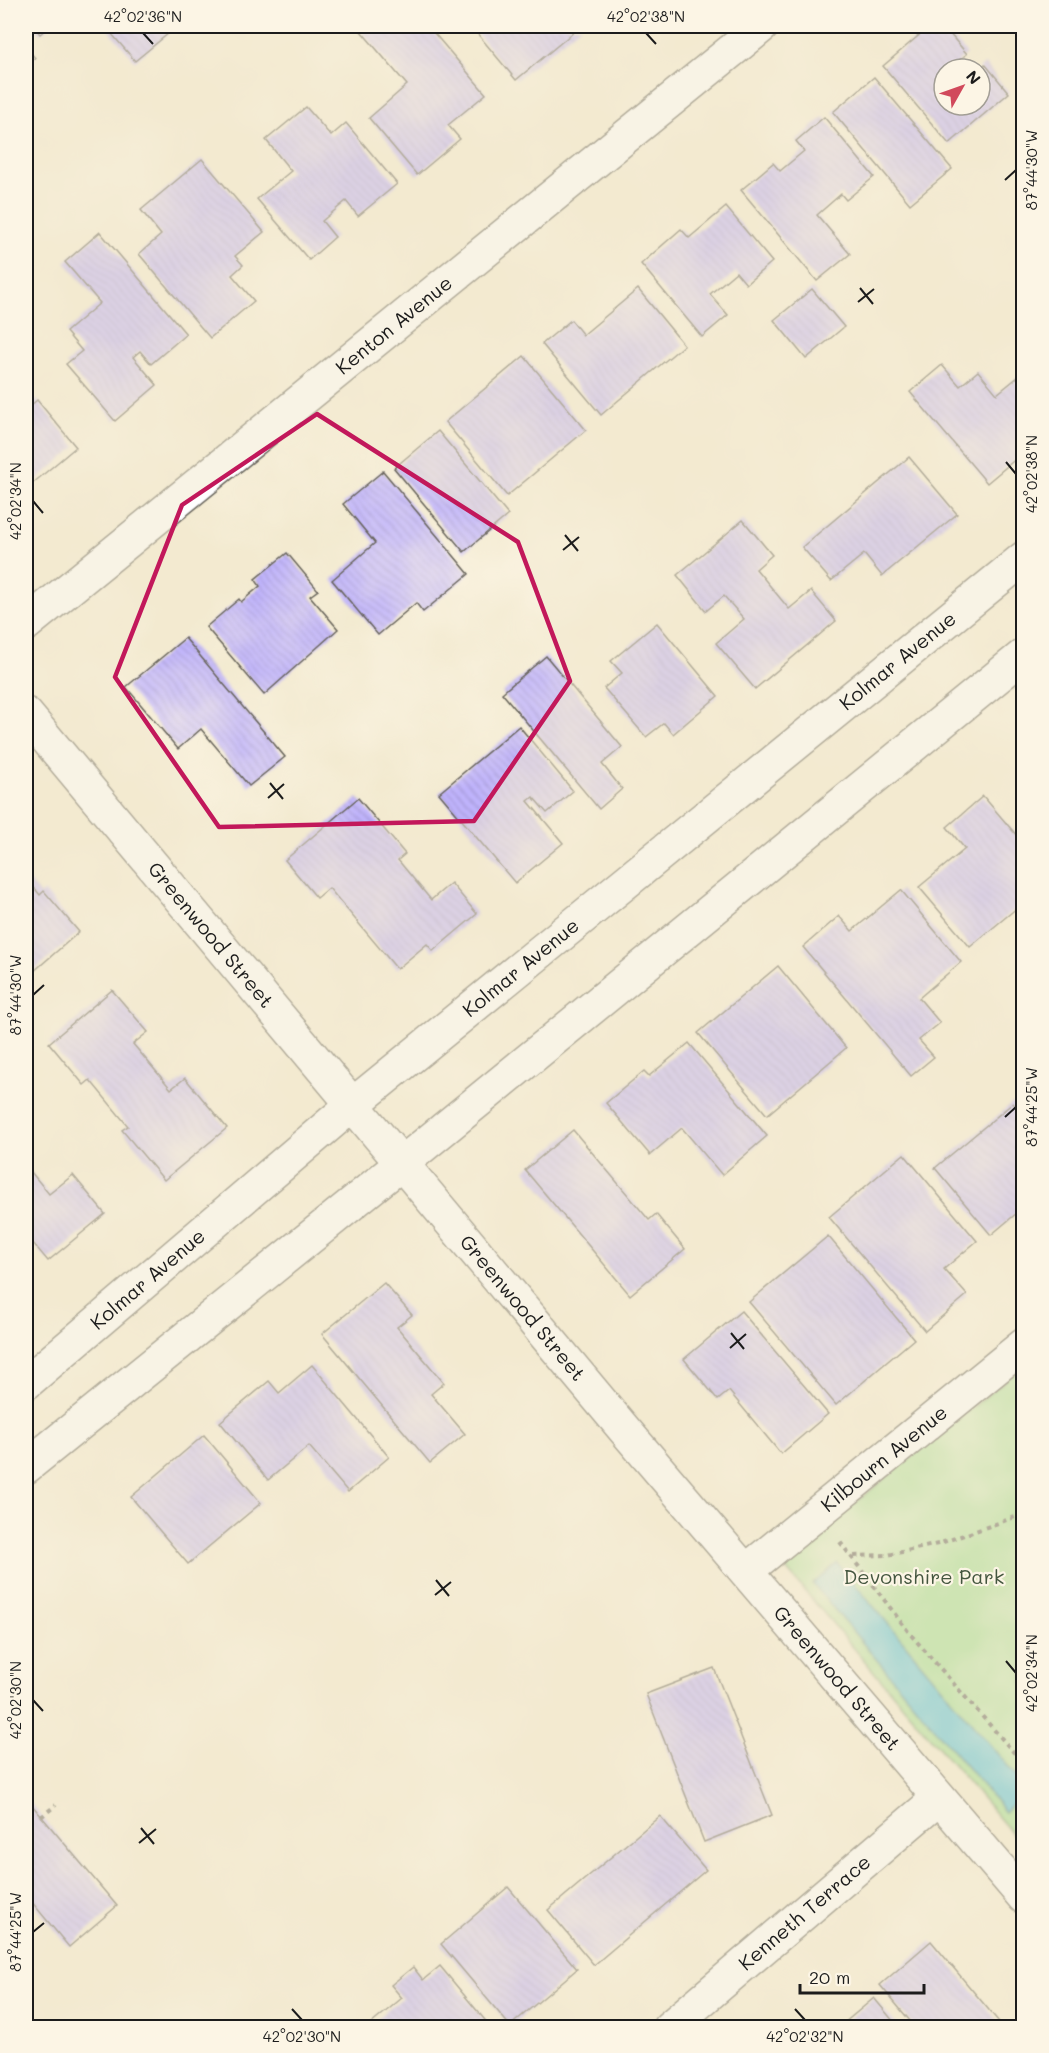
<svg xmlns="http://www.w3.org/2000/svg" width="1049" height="2053" font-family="Mali,sans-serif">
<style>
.green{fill:#a2dd90;stroke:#5f7c56;stroke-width:1.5}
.water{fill:#5ac2d7;stroke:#3b6f7a;stroke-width:1.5}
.building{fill:url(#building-back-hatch)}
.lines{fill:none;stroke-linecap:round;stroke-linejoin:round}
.minor-casing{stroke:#67645b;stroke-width:36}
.path{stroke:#67645b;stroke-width:4;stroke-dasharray:4.5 4.5;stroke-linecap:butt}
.minor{stroke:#fff;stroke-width:33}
.marked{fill:none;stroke:#c2185b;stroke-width:4.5;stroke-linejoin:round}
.ticks{fill:none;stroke:#1c1c1c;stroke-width:2}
.labels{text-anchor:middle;stroke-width:4.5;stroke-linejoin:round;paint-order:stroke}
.street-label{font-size:20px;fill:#1c1c1c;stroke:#fcf5e5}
.park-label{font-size:20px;fill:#44563f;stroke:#fcf5e5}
.neatline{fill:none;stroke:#1c1c1c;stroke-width:2}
.ticks-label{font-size:15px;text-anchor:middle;fill:#1c1c1c}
</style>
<defs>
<pattern id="building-back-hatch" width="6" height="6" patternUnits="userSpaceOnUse" patternTransform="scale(1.5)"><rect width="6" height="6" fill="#bfb3fc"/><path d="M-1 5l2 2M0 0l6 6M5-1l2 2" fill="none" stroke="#a499d7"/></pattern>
</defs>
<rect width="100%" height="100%" fill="#fcf5e5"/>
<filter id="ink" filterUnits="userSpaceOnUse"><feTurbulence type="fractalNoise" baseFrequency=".0167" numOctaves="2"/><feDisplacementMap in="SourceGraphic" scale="12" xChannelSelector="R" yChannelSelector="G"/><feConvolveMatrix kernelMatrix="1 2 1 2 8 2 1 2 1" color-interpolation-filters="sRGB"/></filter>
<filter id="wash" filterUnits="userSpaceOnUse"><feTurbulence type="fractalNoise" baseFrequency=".008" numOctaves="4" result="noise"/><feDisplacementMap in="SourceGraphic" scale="24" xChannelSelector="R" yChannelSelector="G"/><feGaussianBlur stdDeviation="1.35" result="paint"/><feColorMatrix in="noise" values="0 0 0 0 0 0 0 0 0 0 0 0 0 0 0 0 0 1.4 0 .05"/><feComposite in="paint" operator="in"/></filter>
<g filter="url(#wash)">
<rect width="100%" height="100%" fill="#f3ead0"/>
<path class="green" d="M1023 1366V1846L781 1563Z"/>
<path class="water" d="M837 1563 1023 1784V1793L1005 1812 813 1584Z"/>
<g id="blocks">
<g class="building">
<path d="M26 26H50L40 34 36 29 26 38Z"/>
<path d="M105 26H163L169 33 135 61Z"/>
<path d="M367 26H428L486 94 448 125 460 139 417 175 369 118 407 85 361 31Z"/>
<path d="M471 26H581L516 80Z"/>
<path d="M930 26H943L967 54 958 61 964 69H944V105H980V68L985 64 1009 93 949 144 883 66Z"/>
<path d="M26 47 35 58 26 66Z"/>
<path d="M874 77 952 169 910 204 833 112Z"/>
<path d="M306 107 331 136 346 123 397 184 358 216 346 201 322 221 335 237 309 260 257 199 291 171 266 140Z"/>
<path d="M824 117 874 177 846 200 841 194 817 215 850 254 817 281 741 190 773 163 780 171 804 151 796 141Z"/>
<path d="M202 159 264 232 235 256 243 265 232 275 254 301 210 338 139 254 161 235 141 210Z"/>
<path d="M726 207 772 262 746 284 736 272 710 294 728 315 702 337 641 264 681 229 689 238Z"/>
<path d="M100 232 186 334 151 364 140 351 133 357 157 385 115 421 66 364 82 351 66 332 100 303 65 262Z"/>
<path d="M638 289 684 345 601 415 542 344 571 320 583 335Z"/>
<path d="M812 289 844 327 806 359 774 320Z"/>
<path d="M524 356 586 430 507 496 445 422Z"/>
<path d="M942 365 960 386 978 371 997 394 1024 372V452L987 483 910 392Z"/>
<path d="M37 400 76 447 26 489V401L30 406Z"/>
<path d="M438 431 508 515 464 552 394 468Z"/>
<path d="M909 457 957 514 882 576 864 554 831 581 802 547Z"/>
<path d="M383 471 469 574 423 612 416 603 378 635 332 580 375 543 343 504Z"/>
<path d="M743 520 772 555 756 569 789 609 811 591 836 621 755 689 716 643 744 619 724 596 706 611 677 575Z"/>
<path d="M287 553 318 590 310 596 338 629 264 695 206 627 239 599 241 602 260 586 255 579Z"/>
<path d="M657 623 718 696 673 734 664 723 646 737 604 688 622 673 611 661Z"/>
<path d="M185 638 285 757 249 786 201 729 178 749 126 687Z"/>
<path d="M546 656 622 747 602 764 622 789 599 809 502 693Z"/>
<path d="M519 726 573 791 547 813 533 797 528 801 563 843 515 883 439 793Z"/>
<path d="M983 796 1024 844V902L970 947 919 887 965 849 947 827Z"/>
<path d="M358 798 405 854 398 860 431 900 451 883 477 914 433 951 427 944 397 969 329 888 317 898 285 860Z"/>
<path d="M26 878 40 895 44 891 79 932 26 978Z"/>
<path d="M901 890 961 962 919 998 940 1023 919 1040 934 1057 911 1076 803 947 839 916 852 931Z"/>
<path d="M778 966 846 1048 767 1115 698 1033Z"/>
<path d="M112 990 148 1032 133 1044 171 1089 185 1078 227 1128 164 1180 122 1130 128 1126 90 1080 84 1085 49 1043Z"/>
<path d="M689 1043 767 1136 722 1175 682 1128 650 1155 606 1103 644 1071 649 1076Z"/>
<path d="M1013 1103 1024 1115V1207L991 1235 935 1168Z"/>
<path d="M573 1130 649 1220 656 1214 685 1249 630 1295 525 1170Z"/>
<path d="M904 1154 977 1241 944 1269 967 1295 925 1331 829 1217Z"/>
<path d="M26 1166 49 1194 73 1175 105 1214 48 1261 33 1243 26 1250Z"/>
<path d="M828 1236 914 1339 836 1405 749 1302Z"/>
<path d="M384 1283 412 1315 397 1327 444 1383 431 1394 465 1434 430 1463 322 1334Z"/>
<path d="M741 1311 828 1414 781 1454 729 1391 718 1400 684 1359Z"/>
<path d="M312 1365 389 1457 348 1492 309 1446 268 1480 220 1422 269 1381 279 1393Z"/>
<path d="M204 1435 261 1503 188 1564 131 1497Z"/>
<path d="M714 1668 772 1815 704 1842 646 1694Z"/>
<path d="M26 1798 117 1906 69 1947 26 1895Z"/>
<path d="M660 1816 706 1870 594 1965 548 1910Z"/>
<path d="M508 1887 577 1969 510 2026 441 1944Z"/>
<path d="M931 1941 1004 2028H916L880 1985Z"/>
<path d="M440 1966 489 2025 486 2028H374L371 2024 402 1998 391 1985 413 1967 423 1980Z"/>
<path d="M874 1998 899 2028H838Z"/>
</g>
</g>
</g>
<g filter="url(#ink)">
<use href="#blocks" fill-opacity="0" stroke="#67645b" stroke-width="1.5"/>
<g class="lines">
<g class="minor-casing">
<g id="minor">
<path id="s1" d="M26 624 762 26"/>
<path id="s2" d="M26 714 623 1428 1024 1897"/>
<path id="s3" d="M26 1383 351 1106 1024 558"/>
<path d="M26 1467 401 1164 1024 655"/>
<path id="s4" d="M746 1571 1024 1345"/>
<path id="s5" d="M669 2028 939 1798"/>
</g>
</g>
<g class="path">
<path d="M840 1542 911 1635 1024 1764"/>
<path d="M854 1556 888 1555 938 1544 1024 1514"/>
<path d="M41 1817 56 1805"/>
</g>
<use href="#minor" class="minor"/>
</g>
</g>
<path d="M0 0H1049V2053H0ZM317 414 518 542 570 681 474 821 219 827 115 677 182 505Z" fill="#f3ead0" fill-opacity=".55" fill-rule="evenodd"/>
<path class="marked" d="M317 414 518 542 570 681 474 821 219 827 115 677 182 505Z"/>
<path class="ticks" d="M143 33 153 44M646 33 656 44M1005 180 1016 170M860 288 873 304M858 302 874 289M1006 462 1016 474M33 501 43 513M565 535 578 551M563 550 579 537M270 783 283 799M268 798 284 784M33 995 44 985M1005 1117 1016 1107M731 1333 744 1349M730 1348 746 1334M436 1580 449 1596M435 1595 451 1582M1006 1661 1016 1673M33 1700 43 1711M141 1828 154 1844M139 1843 156 1829M33 1932 44 1923M292 2009 302 2020M795 2009 805 2020"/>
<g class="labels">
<g class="street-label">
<text dy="7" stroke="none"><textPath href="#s1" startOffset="474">Kenton Avenue</textPath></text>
<text dy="7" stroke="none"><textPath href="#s3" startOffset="1132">Kolmar Avenue</textPath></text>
<text dy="7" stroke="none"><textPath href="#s2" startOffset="288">Greenwood Street</textPath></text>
<text dy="7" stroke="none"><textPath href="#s3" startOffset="646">Kolmar Avenue</textPath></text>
<text dy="7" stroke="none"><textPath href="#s3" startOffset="160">Kolmar Avenue</textPath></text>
<text dy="7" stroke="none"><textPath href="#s2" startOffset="774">Greenwood Street</textPath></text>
<text dy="7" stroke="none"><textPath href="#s4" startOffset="178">Kilbourn Avenue</textPath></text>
<text dy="7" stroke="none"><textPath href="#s2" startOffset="1260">Greenwood Street</textPath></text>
<text dy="7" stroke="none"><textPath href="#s5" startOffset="178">Kenneth Terrace</textPath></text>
</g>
<g class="park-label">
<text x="924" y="1584">Devonshire Park</text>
</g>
</g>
<rect width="1049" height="2053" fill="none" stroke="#fcf5e5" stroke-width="66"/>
<g transform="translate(962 87) rotate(50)"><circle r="28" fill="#fcf5e5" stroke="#a29e95" stroke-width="1.5"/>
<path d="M0-4.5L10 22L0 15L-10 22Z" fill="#d1495b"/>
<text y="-9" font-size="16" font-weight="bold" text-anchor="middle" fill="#1c1c1c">N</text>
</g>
<path d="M800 1984v9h124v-9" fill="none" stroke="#1c1c1c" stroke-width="3"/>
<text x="809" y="1984" font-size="18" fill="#1c1c1c" stroke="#fcf5e5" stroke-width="4.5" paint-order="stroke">20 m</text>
<rect x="33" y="33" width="983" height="1987" class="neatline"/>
<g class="ticks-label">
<text x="143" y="22">42°02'36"N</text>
<text x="646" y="22">42°02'38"N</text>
<text transform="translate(1032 170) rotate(-90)" y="5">87°44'30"W</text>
<text transform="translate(1032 474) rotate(-90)" y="5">42°02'38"N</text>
<text transform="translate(16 501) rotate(-90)" y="5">42°02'34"N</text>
<text transform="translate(16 995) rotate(-90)" y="5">87°44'30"W</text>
<text transform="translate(1032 1107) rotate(-90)" y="5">87°44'25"W</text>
<text transform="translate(1032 1673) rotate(-90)" y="5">42°02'34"N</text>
<text transform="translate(16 1700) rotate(-90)" y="5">42°02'30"N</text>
<text transform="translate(16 1932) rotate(-90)" y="5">87°44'25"W</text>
<text x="302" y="2042">42°02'30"N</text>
<text x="805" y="2042">42°02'32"N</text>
</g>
</svg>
